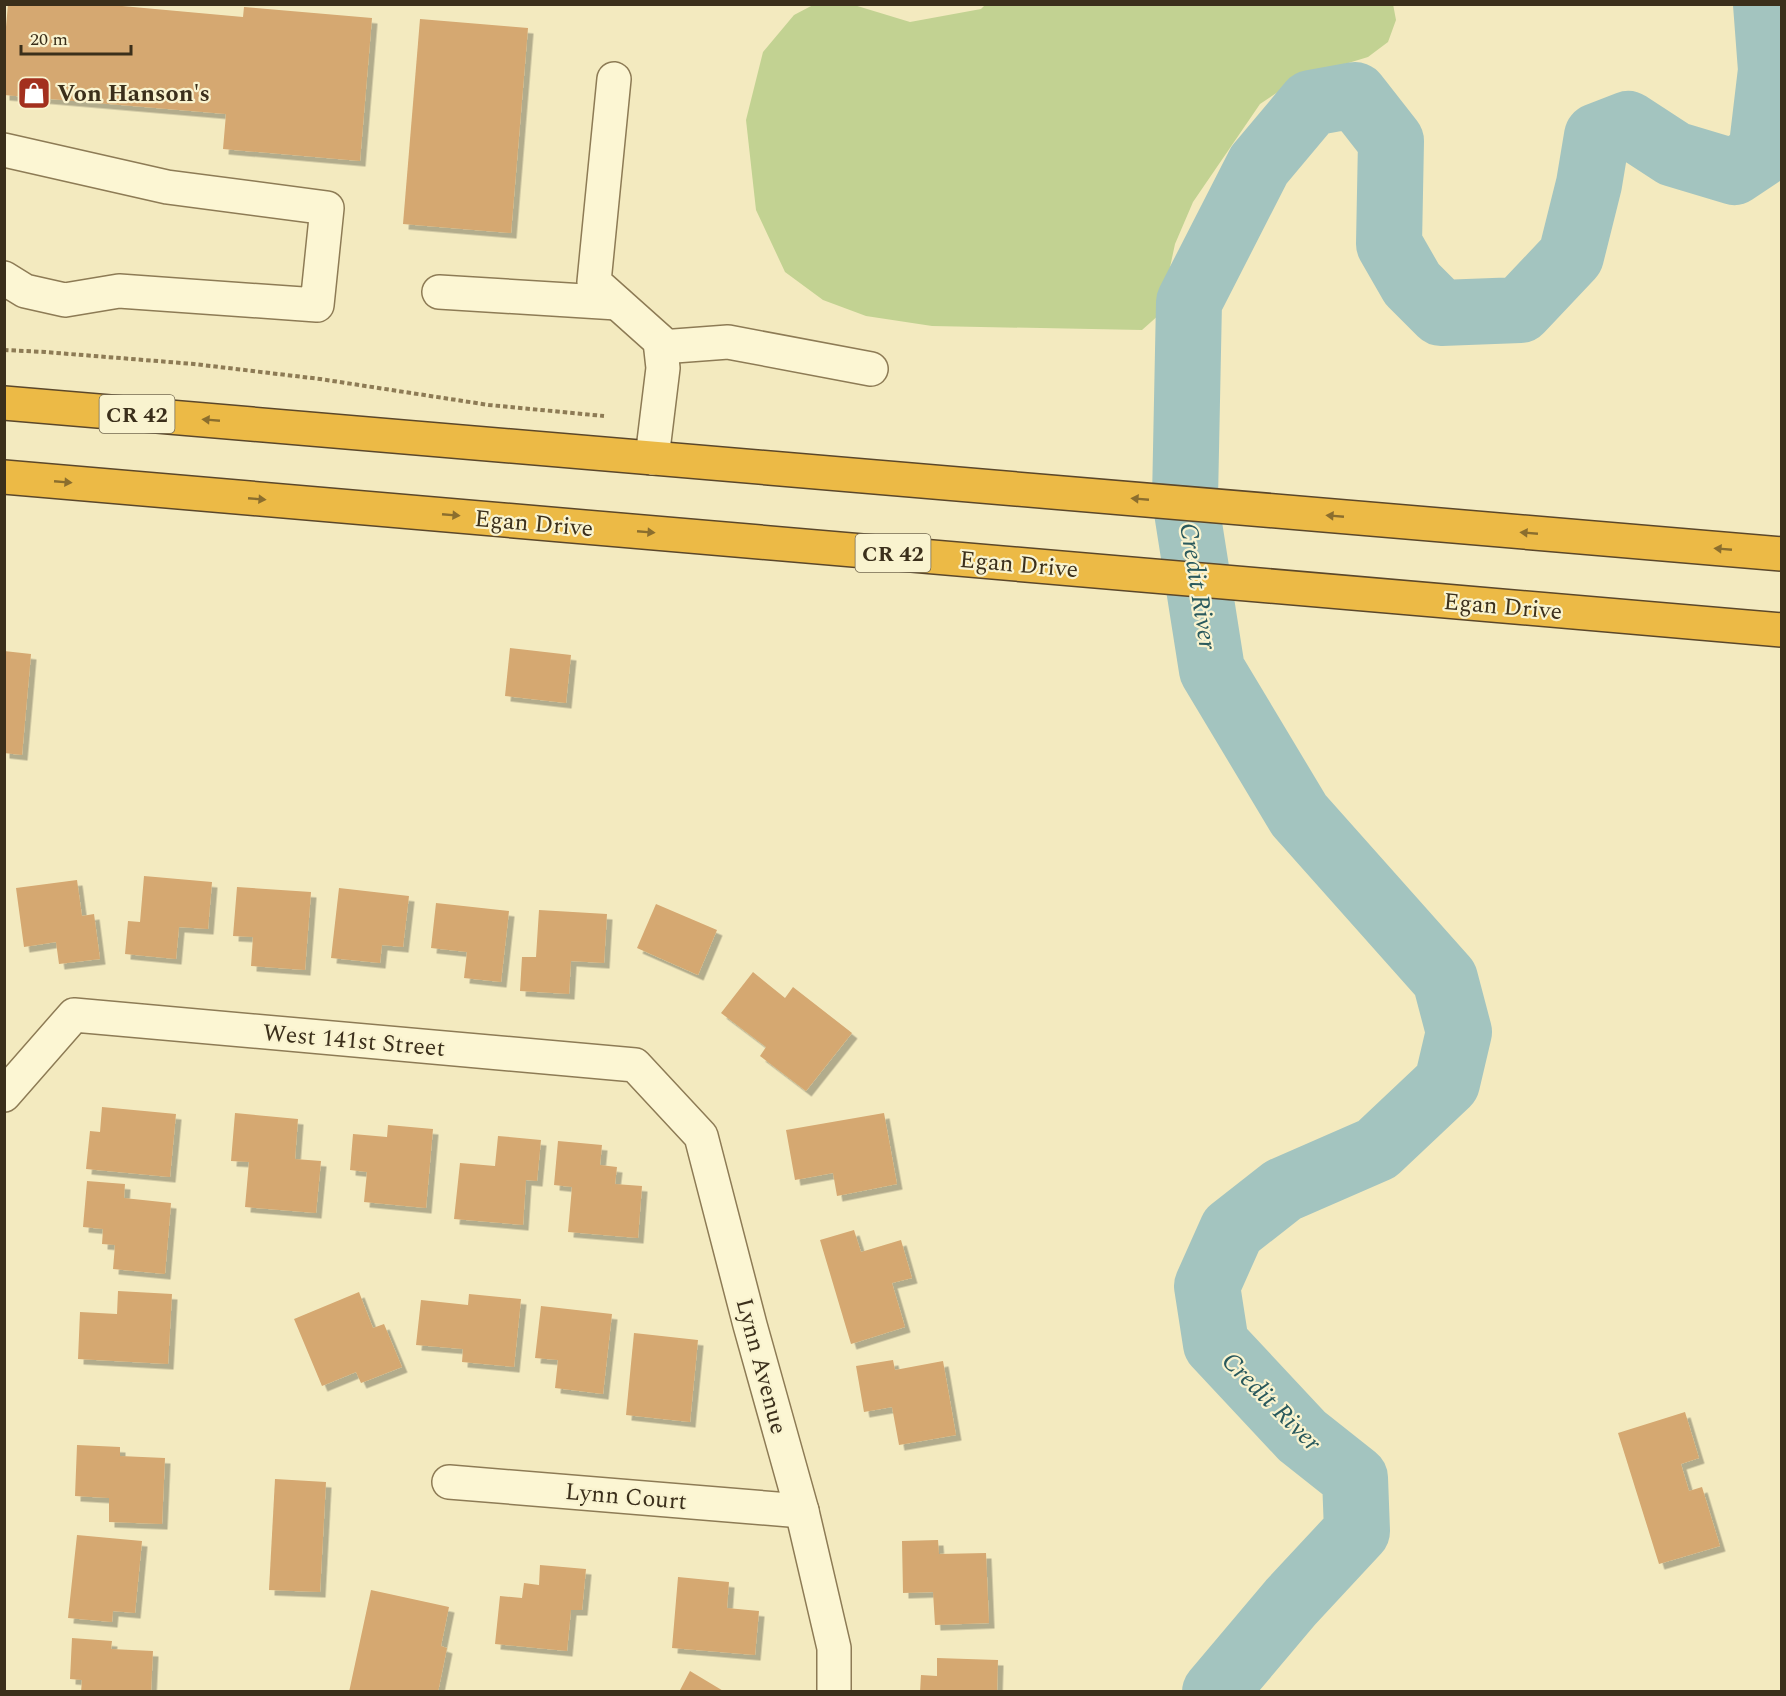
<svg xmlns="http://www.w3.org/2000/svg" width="1786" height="1696" font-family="Spectral,serif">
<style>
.green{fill:#c2d292}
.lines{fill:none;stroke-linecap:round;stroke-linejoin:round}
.river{stroke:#a3c4bf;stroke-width:66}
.building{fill:#d5a871;filter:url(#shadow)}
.minor-casing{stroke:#8d7b55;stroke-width:36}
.highway-casing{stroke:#5b472a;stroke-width:36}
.path{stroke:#8d7b55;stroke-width:4;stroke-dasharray:4.5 3;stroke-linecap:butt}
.minor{stroke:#fcf6d3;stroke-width:33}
.highway{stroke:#ecba46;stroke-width:33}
.oneway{fill:#8b6e2e}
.labels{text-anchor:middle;stroke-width:4.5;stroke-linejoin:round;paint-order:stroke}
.shield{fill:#f9f3cf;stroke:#746a51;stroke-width:1.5}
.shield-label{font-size:22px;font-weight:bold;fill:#3b2f1b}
.poi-label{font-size:24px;font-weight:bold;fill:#3b2f1b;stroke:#f9f3cf;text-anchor:start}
.street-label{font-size:24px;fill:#3b2f1b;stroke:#f9f3cf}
.water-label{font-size:26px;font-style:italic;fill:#29595d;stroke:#f9f3cf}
</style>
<defs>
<filter id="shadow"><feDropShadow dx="5.5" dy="5.5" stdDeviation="0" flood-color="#0004"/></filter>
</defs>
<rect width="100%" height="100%" fill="#f3eabf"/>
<path class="green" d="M985 5 1393 4 1396 20 1388 42 1368 57 1299 78 1260 104 1193 202 1175 244 1160 314 1142 330 932 326 866 316 823 300 785 272 756 210 746 120 763 52 794 15 813 5H854L910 22 981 9Z"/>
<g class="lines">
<path class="river" d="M1215 1692 1291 1602 1357 1531 1355 1478 1302 1436 1216 1344 1207 1286 1232 1230 1283 1190 1377 1149 1447 1083 1459 1032 1445 979 1299 815 1212 670 1185 499 1189 302 1259 165 1311 103 1355 95 1391 141 1389 244 1412 284 1441 313 1520 310 1571 256 1589 184 1597 136 1628 124 1674 154 1734 172 1761 154 1771 70 1766 4"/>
</g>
<g class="building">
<path d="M8 4H100L243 17 244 7 372 18 360 161 223 149 226 114 4 95V50Z"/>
<path d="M420 19 528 28 511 233 403 224Z"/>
<path d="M510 648 571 655 566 703 505 696Z"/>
<path d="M4 651 31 654 22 755 4 753Z"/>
<path d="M144 876 212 882 208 929 179 927 176 959 125 954 128 921 140 922Z"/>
<path d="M77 880 82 916 94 914 100 959 59 964 56 942 24 947 16 888Z"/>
<path d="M237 887 311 892 305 970 251 966 253 937 233 936Z"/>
<path d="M339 888 409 896 403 947 382 945 380 963 331 958Z"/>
<path d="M436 903 509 911 501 982 464 978 467 952 431 948Z"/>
<path d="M656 904 717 930 698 975 637 948Z"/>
<path d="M539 910 607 914 604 963 571 961 569 994 520 991 522 957H536Z"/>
<path d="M753 972 785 998 793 987 852 1033 806 1091 760 1056 766 1047 721 1013Z"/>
<path d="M102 1107 176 1114 170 1177 86 1169 90 1131 100 1132Z"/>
<path d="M235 1113 298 1119 295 1159 321 1161 316 1213 245 1207 249 1162 231 1161Z"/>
<path d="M884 1113 897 1184 837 1196 833 1173 795 1180 786 1130Z"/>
<path d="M388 1125 433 1129 426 1208 364 1202 367 1172 350 1170 353 1134 387 1137Z"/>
<path d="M498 1136 541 1140 537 1181 526 1180 523 1225 454 1219 460 1163 495 1166Z"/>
<path d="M558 1141 602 1145 600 1165 617 1167 615 1184 642 1186 638 1238 568 1232 572 1187 554 1185Z"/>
<path d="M87 1181 125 1184 124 1198 171 1203 165 1274 113 1269 115 1245 102 1244 103 1229 83 1227Z"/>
<path d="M854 1230 861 1252 901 1240 912 1278 892 1283 905 1327 851 1344 820 1240Z"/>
<path d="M118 1291 172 1294 168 1364 78 1359 80 1312 117 1314Z"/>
<path d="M359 1292 373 1328 384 1324 402 1367 361 1383 356 1372 322 1386 294 1319Z"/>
<path d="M469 1294 521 1299 514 1367 462 1362 463 1349 416 1345 421 1300 468 1305Z"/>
<path d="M541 1306 612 1314 603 1394 555 1388 558 1360 535 1358Z"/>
<path d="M634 1333 698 1340 690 1422 626 1415Z"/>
<path d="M893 1360 895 1370 943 1361 956 1435 899 1445 892 1407 864 1412 856 1366Z"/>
<path d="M1685 1412 1699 1458 1681 1464 1689 1491 1702 1487 1720 1546 1659 1564 1618 1433Z"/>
<path d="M77 1445 120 1447V1456L165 1458 162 1524 109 1522V1498L75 1496Z"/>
<path d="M275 1479 326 1482 320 1592 269 1590Z"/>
<path d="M77 1535 142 1541 135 1613 113 1611 112 1622 68 1618Z"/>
<path d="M938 1540 939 1554 986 1553 989 1623 935 1625 933 1592 903 1593 902 1541Z"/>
<path d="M540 1565 586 1569 582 1610H571L567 1651 495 1644 500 1596 522 1598 524 1583 539 1585Z"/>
<path d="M678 1577 729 1582 727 1608 759 1611 755 1655 672 1648Z"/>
<path d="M371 1590 449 1607 441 1646 447 1648 438 1692H349Z"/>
<path d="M72 1638 112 1641 111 1649 153 1651 151 1692H81L82 1680 70 1679Z"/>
<path d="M937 1658 998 1660 997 1692H920L921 1675 937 1676Z"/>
<path d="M690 1671 725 1692H679Z"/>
</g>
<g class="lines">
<g class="minor-casing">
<g id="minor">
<path d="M614 79 594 282 660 341 663 368 652 458"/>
<path d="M4 150 167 187 327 208 317 305 119 291 65 300 25 291 4 278"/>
<path d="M439 292 617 303"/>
<path d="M661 347 728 342 871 369"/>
<path d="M4 1095 74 1015 635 1065 701 1136 750 1325 802 1511 834 1648V1692"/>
<path d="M449 1482 802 1511"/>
</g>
</g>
<g class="highway-casing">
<g id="highway">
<path d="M4 403 1782 554"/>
<path d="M4 477 1782 630"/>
</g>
</g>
<path class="path" d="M4 350 45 352 194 364 320 379 489 405 604 416"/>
<use href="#minor" class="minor"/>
<use href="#highway" class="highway"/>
</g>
<defs><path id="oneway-solid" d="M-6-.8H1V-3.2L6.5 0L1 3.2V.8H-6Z" transform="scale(1.5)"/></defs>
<g class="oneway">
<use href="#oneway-solid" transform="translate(211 420) rotate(-175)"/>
<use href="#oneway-solid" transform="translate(63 482) rotate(5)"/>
<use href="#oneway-solid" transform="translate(257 499) rotate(5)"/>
<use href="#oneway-solid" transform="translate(1140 499) rotate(-175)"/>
<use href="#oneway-solid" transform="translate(451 515) rotate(5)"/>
<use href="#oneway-solid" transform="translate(1335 516) rotate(-175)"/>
<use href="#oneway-solid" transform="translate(646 532) rotate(5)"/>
<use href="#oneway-solid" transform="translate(1529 533) rotate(-175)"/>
<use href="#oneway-solid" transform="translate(1723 549) rotate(-175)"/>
</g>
<defs>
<g id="shop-square" transform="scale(1.725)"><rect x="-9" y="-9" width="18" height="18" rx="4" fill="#a3301e" stroke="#f9f3cf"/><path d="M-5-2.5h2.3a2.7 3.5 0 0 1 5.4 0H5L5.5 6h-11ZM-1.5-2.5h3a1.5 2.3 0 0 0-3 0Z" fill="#fff"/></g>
</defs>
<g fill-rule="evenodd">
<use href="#shop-square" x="34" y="93"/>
</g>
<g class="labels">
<g class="shield">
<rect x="99.5" y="395" width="75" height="38" rx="4.5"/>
<rect x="855.5" y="534" width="75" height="38" rx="4.5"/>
</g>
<g class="shield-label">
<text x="137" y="422">CR 42</text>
<text x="893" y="561">CR 42</text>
</g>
<g class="poi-label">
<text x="57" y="101">Von Hanson's</text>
</g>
<g class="street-label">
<text transform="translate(534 523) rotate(5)" y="8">Egan Drive</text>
<text transform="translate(1019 564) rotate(5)" y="8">Egan Drive</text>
<text transform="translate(1503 606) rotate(5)" y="8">Egan Drive</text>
<text transform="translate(354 1040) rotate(5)" y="8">West 141st Street</text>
<text transform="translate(762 1366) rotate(75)" y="8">Lynn Avenue</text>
<text transform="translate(626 1496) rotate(5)" y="8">Lynn Court</text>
</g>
<g class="water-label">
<text transform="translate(1199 586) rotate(81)" y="9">Credit River</text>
<text transform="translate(1272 1401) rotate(45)" y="9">Credit River</text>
</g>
</g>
<rect width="1786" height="1696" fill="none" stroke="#3b2f1b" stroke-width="12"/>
<path d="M21 45v9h110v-9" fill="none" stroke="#3b2f1b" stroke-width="3"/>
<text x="30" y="45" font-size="18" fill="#3b2f1b" stroke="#f9f3cf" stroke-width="4.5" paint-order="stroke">20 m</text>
</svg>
